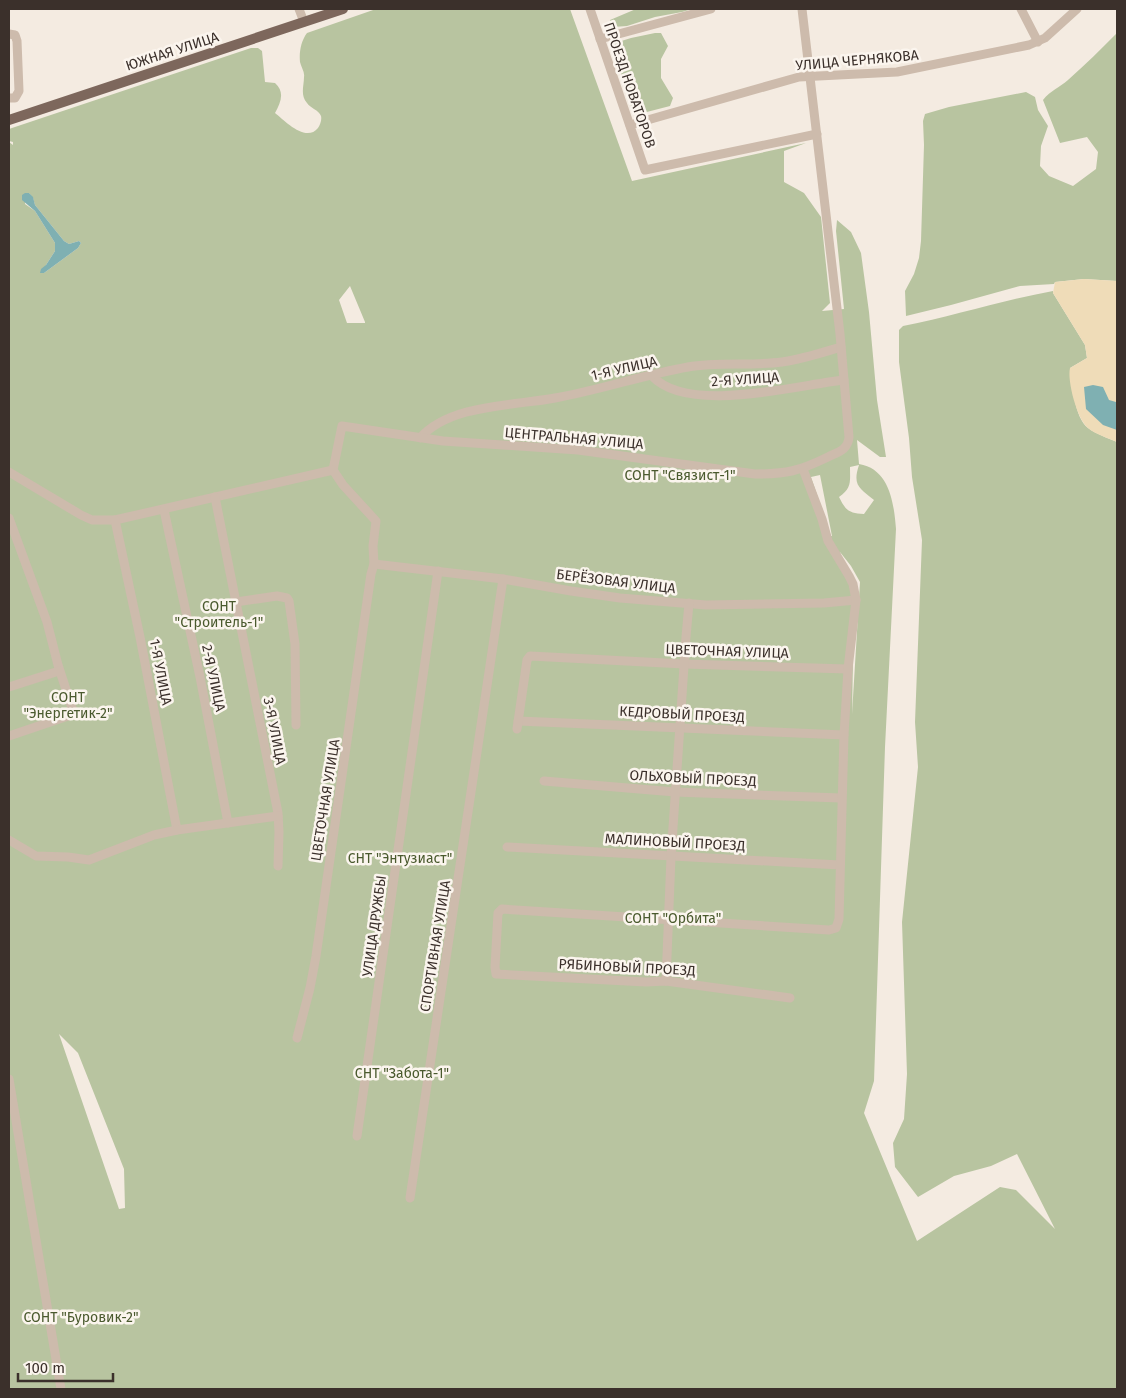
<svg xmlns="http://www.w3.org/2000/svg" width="1126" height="1398" font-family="'Fira Sans',sans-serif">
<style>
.green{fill:#b8c4a0;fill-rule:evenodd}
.sand{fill:#efdcb8}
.water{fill:#7fb0b2}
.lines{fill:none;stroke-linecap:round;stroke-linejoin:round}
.minor{stroke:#cdbbac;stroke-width:9}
.major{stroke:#7d675c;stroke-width:10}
.labels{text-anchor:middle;stroke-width:5;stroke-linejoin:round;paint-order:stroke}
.street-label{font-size:14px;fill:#3b302b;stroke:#fbf5ee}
.park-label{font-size:14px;fill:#4a5a2e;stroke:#fbf5ee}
</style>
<rect width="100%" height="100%" fill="#f4ebe1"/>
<g class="green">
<path d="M376 9H570L632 181 806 143 784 151V182L804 193 821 217 830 303 822 311 844 309 836 231 837 220 851 232 861 253 869 312 877 400 886 457H880L857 440 859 464C890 469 894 504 896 529L885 747 874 1081 864 1113 917 1241 1000 1187 1016 1190 1055 1229 1017 1154 991 1166 954 1176 918 1197 895 1167 893 1143 904 1119 907 1074 902 922 918 767 915 722 922 540 912 477 909 438 899 362V330L903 326C954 316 1003 300 1053 291V293L1085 345 1087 358 1070 368C1073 385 1074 417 1088 428 1096 434 1108 438 1117 442V1389H9V142L13 145V142L9 141V129L251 48H258L262 51 265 82 275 83C285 92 281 102 275 113 285 121 306 143 318 128 320 125 322 120 321 116 319 110 310 108 307 103 300 95 304 86 304 77 305 72 301 67 300 62 299 52 301 41 307 33ZM25 193H29L33 198 35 205 64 241 69 244 79 241 81 243 78 248 44 273 46 265 55 251V243L35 211 25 204ZM350 286 365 322V323H347L339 300ZM859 465C852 486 860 488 874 500L864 514C849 513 846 511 839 497 852 488 850 482 850 467ZM820 475 832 536H831L811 477ZM840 552 851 566 860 582 852 714 854 602ZM59 1034 78 1053 124 1169 125 1208 119 1209Z"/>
<path d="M636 9H692L682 12 655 17 627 26 613 27 610 24V20Z"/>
<path d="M655 33H661L668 46 661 59V78L673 98 670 106 639 114 632 109 614 52 615 43 631 38Z"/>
<path d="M1117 33V281L1084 279 1055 282 1054 284 1020 286 951 305 906 316 905 291 914 274 919 258 921 241 924 145 923 121 925 114 949 107 1026 92 1035 97 1038 110 1048 126 1041 146 1040 166 1049 176 1073 186 1096 169 1098 152 1087 137 1060 143 1043 100C1051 90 1059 88 1068 80 1085 65 1101 49 1117 33Z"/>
</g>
<path class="sand" d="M1084 279 1117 281V442C1108 438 1095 434 1088 428 1077 419 1067 381 1070 368L1087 358 1085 345 1053 293 1055 282Z"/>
<g class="water">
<path d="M25 193H29L33 197 35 205 64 241 69 244 79 241 81 243 78 248 44 273H40L41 269 46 265 55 251V243L35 211 22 200V195Z"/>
<path d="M1093 385 1103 387 1109 400 1116 402 1117 400V430L1103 425 1086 409 1084 387Z"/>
</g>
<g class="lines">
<g class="minor">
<path d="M299 9 304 22"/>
<path d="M590 9 645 170 817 134"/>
<path d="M1021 9 1038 42"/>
<path d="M9 34 15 35 17 41 19 91 15 98H9"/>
<path d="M600 39 711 9"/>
<path d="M630 125 799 77 897 72 1029 45 1045 38 1077 9"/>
<path d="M652 376C688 415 797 385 844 380"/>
<path d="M420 438C450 404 513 406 555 398 600 390 643 375 688 367 719 362 751 366 782 362 803 359 821 353 841 347"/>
<path d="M9 472 81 515 92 520H115L333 470 342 426 443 441 578 450 755 474C787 474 799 471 828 457 838 452 848 450 849 437L840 334 802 9"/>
<path d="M215 497 278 813 279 832 278 866"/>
<path d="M164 510 200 677 228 823"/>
<path d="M9 518 47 622 58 665 74 714 9 736"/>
<path d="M115 520 140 637 177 830"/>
<path d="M374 564 503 579 571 591 620 598 706 605 824 603 856 600"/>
<path d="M236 602 277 596 287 598 289 601 295 644 296 725"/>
<path d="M9 687 59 671"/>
<path d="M518 721 844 735"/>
<path d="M517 729 527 660 530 656 684 664 848 669"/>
<path d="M544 781 675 792 841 798"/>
<path d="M9 840 36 856 68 857 89 860 154 835 177 830 278 816"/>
<path d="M507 847 840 865"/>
<path d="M666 981 671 857 686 637 689 603"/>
<path d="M790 998 666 981 646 982 496 974 495 967 498 913 502 909 829 930 836 928 839 919 844 735 848 669 856 600 853 584 849 576 828 541 822 519 803 469"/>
<path d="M297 1038 310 988 316 956 371 574 374 564 373 546 376 521 343 485 333 470"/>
<path d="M9 1079 61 1389"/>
<path d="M357 1136 438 571"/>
<path d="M410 1198 503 579"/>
</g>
<path class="major" d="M9 120 343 9"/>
</g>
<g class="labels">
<g class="street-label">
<text transform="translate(172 51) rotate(-18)" y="5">ЮЖНАЯ УЛИЦА</text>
<text transform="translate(857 60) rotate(-5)" y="5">УЛИЦА ЧЕРНЯКОВА</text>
<text transform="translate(630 85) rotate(71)" y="5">ПРОЕЗД НОВАТОРОВ</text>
<text transform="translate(624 368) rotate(-13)" y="5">1-Я УЛИЦА</text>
<text transform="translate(745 379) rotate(-4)" y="5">2-Я УЛИЦА</text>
<text transform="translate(574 438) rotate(5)" y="5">ЦЕНТРАЛЬНАЯ УЛИЦА</text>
<text transform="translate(616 581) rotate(7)" y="5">БЕРЁЗОВАЯ УЛИЦА</text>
<text transform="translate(727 651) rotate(2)" y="5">ЦВЕТОЧНАЯ УЛИЦА</text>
<text transform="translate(161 672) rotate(79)" y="5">1-Я УЛИЦА</text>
<text transform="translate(214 678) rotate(78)" y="5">2-Я УЛИЦА</text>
<text transform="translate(682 714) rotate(3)" y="5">КЕДРОВЫЙ ПРОЕЗД</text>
<text transform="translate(275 731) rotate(79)" y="5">3-Я УЛИЦА</text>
<text transform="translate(693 778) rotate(3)" y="5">ОЛЬХОВЫЙ ПРОЕЗД</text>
<text transform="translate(325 800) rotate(-81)" y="5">ЦВЕТОЧНАЯ УЛИЦА</text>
<text transform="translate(675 842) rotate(3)" y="5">МАЛИНОВЫЙ ПРОЕЗД</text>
<text transform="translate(374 926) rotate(-82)" y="5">УЛИЦА ДРУЖБЫ</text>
<text transform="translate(435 946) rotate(-81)" y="5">СПОРТИВНАЯ УЛИЦА</text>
<text transform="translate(627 967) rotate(3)" y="5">РЯБИНОВЫЙ ПРОЕЗД</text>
</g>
<g class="park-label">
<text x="680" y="480">СОНТ "Связист-1"</text>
<text x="219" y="611">СОНТ<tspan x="219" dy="16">"Строитель-1"</tspan></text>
<text x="68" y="702">СОНТ<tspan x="68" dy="16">"Энергетик-2"</tspan></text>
<text x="400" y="863">СНТ "Энтузиаст"</text>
<text x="673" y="923">СОНТ "Орбита"</text>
<text x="402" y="1078">СНТ "Забота-1"</text>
<text x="81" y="1322">СОНТ "Буровик-2"</text>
</g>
</g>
<rect width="1126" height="1398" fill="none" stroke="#3b302b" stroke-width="20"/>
<path d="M18 1373v8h95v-8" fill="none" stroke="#3b302b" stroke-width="2.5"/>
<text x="25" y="1373" font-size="15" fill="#3b302b" stroke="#fbf5ee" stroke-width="4" paint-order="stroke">100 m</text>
</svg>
